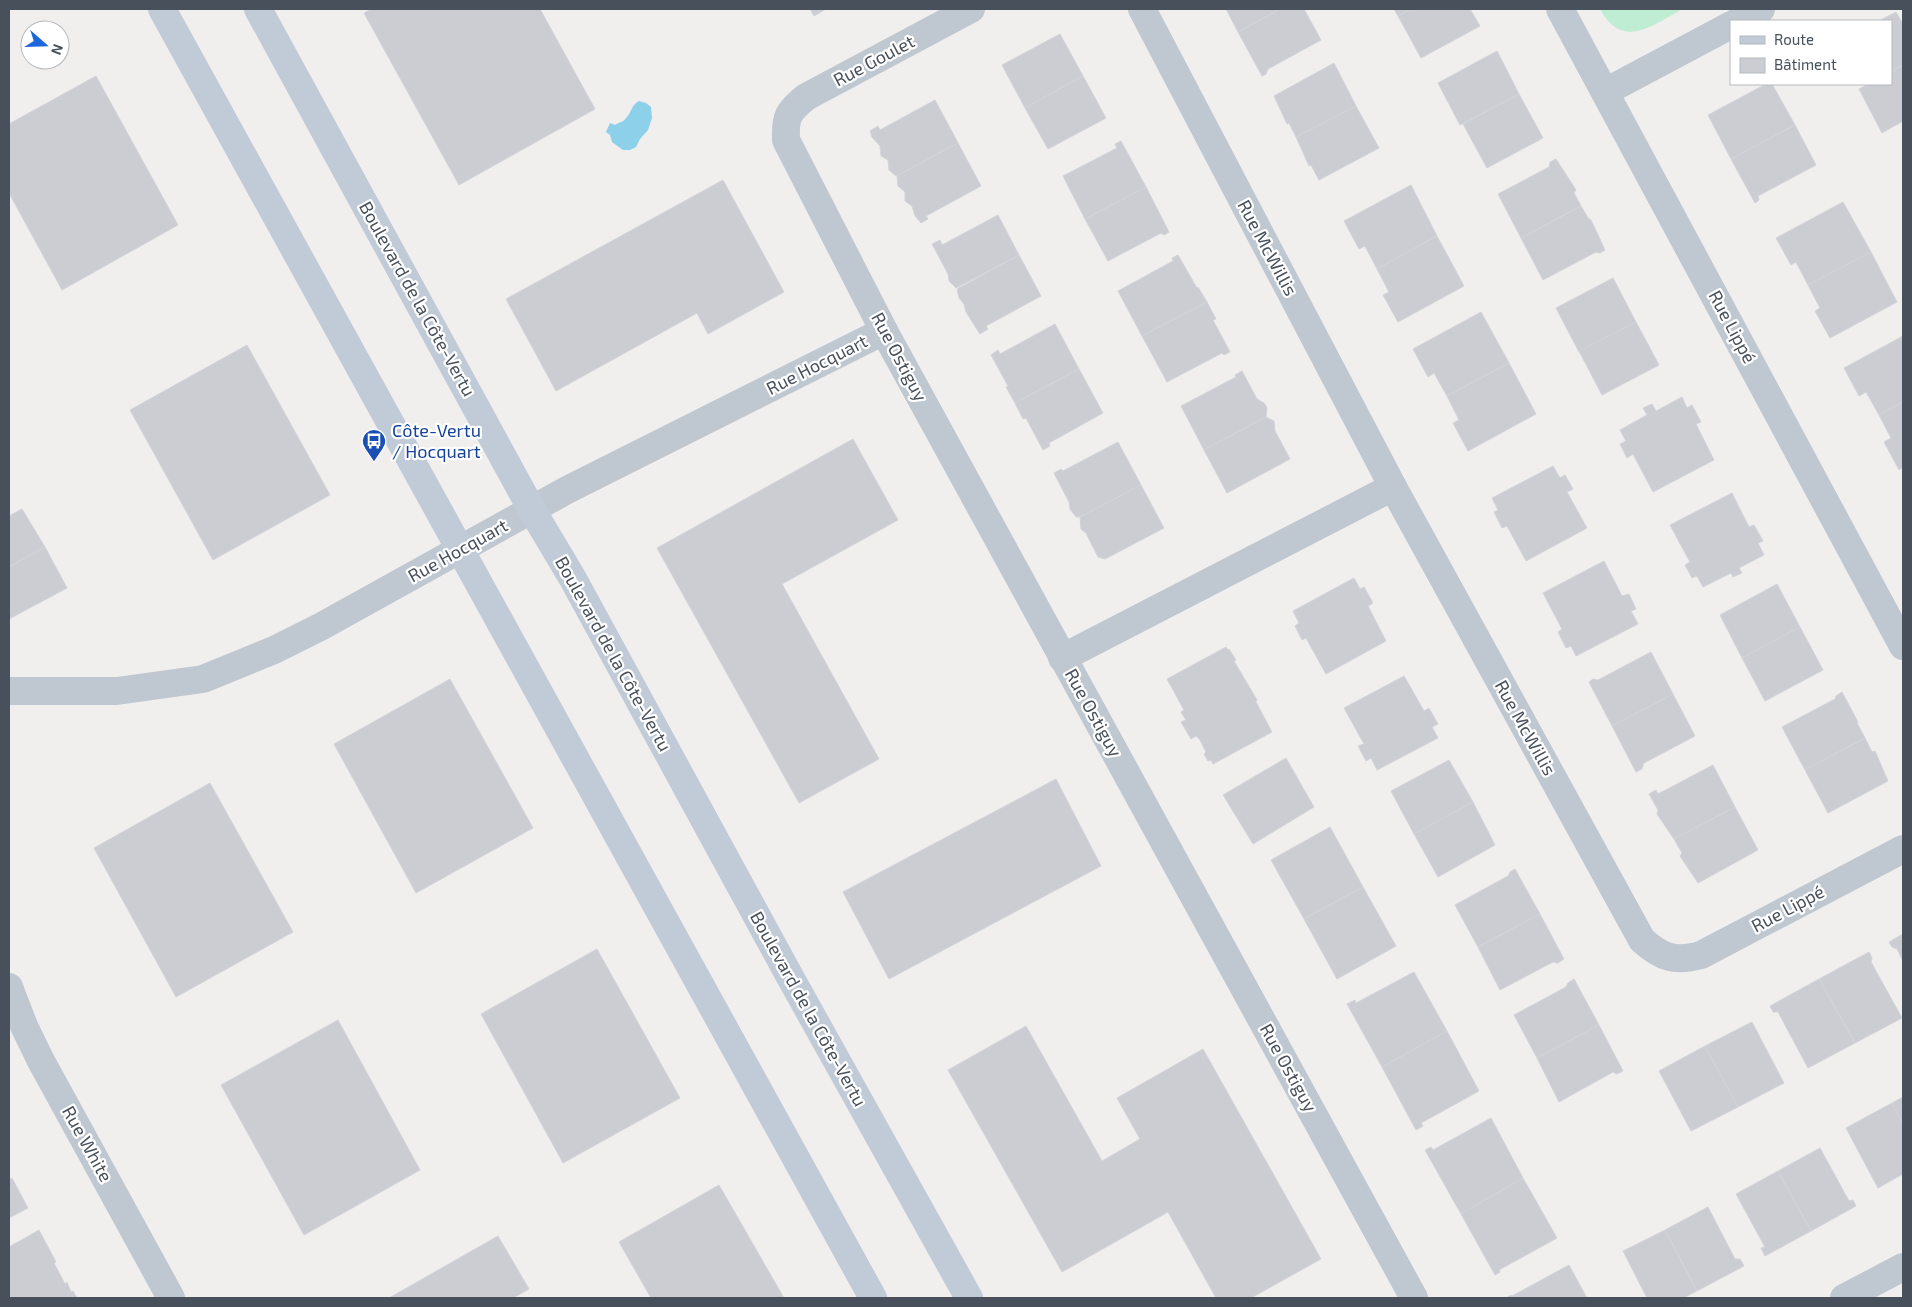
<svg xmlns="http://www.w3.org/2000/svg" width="1912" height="1307" font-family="'Exo 2',sans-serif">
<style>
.green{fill:#beedd3}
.water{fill:#8cd0e9}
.building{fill:#cbcdd3;stroke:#d2d4da}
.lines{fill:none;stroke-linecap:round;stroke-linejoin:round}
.street{stroke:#bfc8d0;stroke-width:28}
.secondary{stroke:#c1cad7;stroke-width:28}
.labels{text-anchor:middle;stroke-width:4.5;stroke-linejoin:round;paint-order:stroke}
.street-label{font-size:18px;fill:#47505b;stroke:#fff}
.transit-label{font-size:18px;fill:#164399;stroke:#fff;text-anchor:start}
</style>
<rect width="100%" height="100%" fill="#f1eeee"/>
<path class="green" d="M1600 9H1683C1652 25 1623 51 1600 9Z"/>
<path class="water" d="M639 101 646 103 651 107 652 118 648 130 640 139 636 147 630 150H623L612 142 610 135 606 132 610 123 615 125C619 122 624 122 626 118 632 112 631 105 639 101Z"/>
<g class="building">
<path d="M372 9H540L595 109 459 185 364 13Z"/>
<path d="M810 9H826L814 16Z"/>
<path d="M1226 9H1280L1238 32Z"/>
<path d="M1280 9H1304L1321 40 1268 69 1266 74 1262 76 1238 32Z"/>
<path d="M1394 9H1411L1398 16Z"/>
<path d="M1411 9H1470L1480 26 1421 58 1398 16Z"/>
<path d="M1896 12 1903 24V65L1891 72V21H1879Z"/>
<path d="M1060 34 1083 76 1025 108 1002 65Z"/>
<path d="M1497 51 1519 94 1460 125 1438 83Z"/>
<path d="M1334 63 1356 106 1296 137 1289 123 1287 124 1274 96Z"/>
<path d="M1903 65V121L1882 133 1859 89 1868 84H1891V72Z"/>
<path d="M96 76 178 225 62 290 9 193V124Z"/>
<path d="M1083 76 1106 118 1048 149 1025 108Z"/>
<path d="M1766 84H1772L1795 125 1731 159 1708 115Z"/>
<path d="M1519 94 1543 138 1487 168 1463 124Z"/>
<path d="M935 100 958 143 896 176 889 170 888 160 881 156 880 146 872 137 870 131 878 126 880 130Z"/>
<path d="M1356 106 1379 148 1319 180 1311 165 1309 166 1296 137Z"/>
<path d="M1795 125 1816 165 1758 196 1759 200 1755 203 1731 159Z"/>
<path d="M1121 141 1146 187 1085 219 1063 176 1117 148 1115 144Z"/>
<path d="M958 143 981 186 926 216 928 219 921 223 915 216 912 206 905 201V192L898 186 897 176Z"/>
<path d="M1556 159 1576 190 1574 193 1581 206 1521 238 1498 194 1549 167 1550 162Z"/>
<path d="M723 180 784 292 708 334 697 313 556 391 506 299Z"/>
<path d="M1411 185 1437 236 1377 269 1365 246 1359 249 1344 221Z"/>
<path d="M1146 187 1169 232 1164 235 1161 233 1108 261 1085 219Z"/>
<path d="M1843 202 1871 252 1808 285 1796 262 1791 265 1776 238Z"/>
<path d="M1581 206 1588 218 1591 220 1605 250 1600 253 1596 252 1543 280 1521 238Z"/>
<path d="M998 215 1019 255 956 288 949 281 948 274 932 244 940 240 942 245Z"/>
<path d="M1437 236 1464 286 1398 322 1383 295 1389 292 1377 269Z"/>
<path d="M1871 252 1897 302 1830 338 1815 311 1820 308 1808 285Z"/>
<path d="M1019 255 1041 296 986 326 988 329 980 334 966 312 964 304 959 298 957 289Z"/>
<path d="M1178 255 1197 288 1198 287 1207 302 1142 336 1118 291 1173 261 1172 258Z"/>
<path d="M1613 278 1636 322 1579 352 1556 308Z"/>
<path d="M1207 302 1216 319 1213 320 1230 352 1224 355 1222 353 1167 382 1142 336Z"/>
<path d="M1481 312 1509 363 1447 396 1434 373 1428 377 1413 349Z"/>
<path d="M1636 322 1659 365 1602 395 1579 351Z"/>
<path d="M1055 324 1079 369 1015 403 1006 387 1008 386 991 355 998 350 1000 354Z"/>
<path d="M1903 336V402L1879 415 1866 392 1859 396 1844 368Z"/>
<path d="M247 345 330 495 213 560 130 410Z"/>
<path d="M1509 363 1536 414 1468 451 1453 423 1459 420 1447 396Z"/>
<path d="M1079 369 1103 413 1049 443 1050 446 1043 450 1026 418 1023 419 1015 403Z"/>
<path d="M1242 371 1257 399 1264 403 1267 408 1266 417 1204 450 1181 406 1236 377 1235 375Z"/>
<path d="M1682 397 1687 408 1692 405 1701 422 1696 424 1714 460 1653 492 1633 454 1627 458 1620 444 1626 441 1620 430 1647 415 1643 408 1652 404 1656 411Z"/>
<path d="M1903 402V467L1899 470 1884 442 1891 438 1879 415Z"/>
<path d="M1266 417 1274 421 1275 431 1290 459 1227 493 1204 450Z"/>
<path d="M853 439 898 520 782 584 879 759 799 803 657 548Z"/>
<path d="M1118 442 1141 485 1080 517H1076L1070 509 1069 502 1054 473 1061 469 1063 471Z"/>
<path d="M1553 466 1560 478 1565 475 1573 489 1567 492 1587 528 1526 561 1507 526 1502 528 1494 512 1498 510 1492 498Z"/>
<path d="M1141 485 1164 528 1105 559 1098 557 1086 533 1081 529 1080 517Z"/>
<path d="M1732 493 1749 527 1754 525 1763 541 1758 543 1764 555 1739 568 1742 573 1733 577 1731 573 1703 587 1697 576 1692 578 1685 565 1690 562 1670 525Z"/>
<path d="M22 509 45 547 9 567V516Z"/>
<path d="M45 547 67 588 9 619V567Z"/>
<path d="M1604 561 1622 596 1629 594 1636 609 1631 611 1638 624 1576 656 1571 646 1566 648 1558 632 1562 629 1543 593Z"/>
<path d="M1354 578 1360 589 1364 587 1373 603 1368 606 1386 641 1326 674 1306 638 1302 640 1295 626 1299 623 1293 611Z"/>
<path d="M1777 584 1800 627 1742 658 1720 615Z"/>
<path d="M1800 627 1823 670 1765 701 1742 658Z"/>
<path d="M1226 647 1228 650 1229 649 1236 660 1234 661 1257 700 1256 702 1272 732 1213 764 1211 760 1208 761 1204 754 1206 752 1200 740 1196 736 1191 739 1181 722 1186 720 1181 712 1184 710 1167 679Z"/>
<path d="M1651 652 1673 694 1612 726 1589 682 1593 679 1598 680Z"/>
<path d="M1404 676 1424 711 1429 708 1438 724 1432 727 1438 738 1377 770 1371 758 1366 761 1358 746 1364 744 1344 708Z"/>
<path d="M450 679 533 828 416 893 334 744Z"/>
<path d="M1842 692 1858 722 1857 723 1865 738 1805 770 1782 727 1835 699 1836 696Z"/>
<path d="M1673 694 1695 736 1644 763 1642 769 1636 772 1612 726Z"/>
<path d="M1865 738 1872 752 1875 751 1888 781 1828 813 1805 770Z"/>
<path d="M1286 758 1314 807 1253 844 1223 795Z"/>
<path d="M1449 760 1473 802 1414 834 1391 791Z"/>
<path d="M1713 765 1735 807 1674 839 1657 814 1658 810 1649 794 1656 790 1658 794Z"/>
<path d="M1056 779 1101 866 889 979 843 892Z"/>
<path d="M210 783 293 932 176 997 94 848Z"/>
<path d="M1473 802 1495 845 1438 877 1414 834Z"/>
<path d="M1735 807 1758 850 1698 883 1680 856 1682 853 1674 839Z"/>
<path d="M1330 827 1363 887 1304 919 1271 860Z"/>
<path d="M1515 869 1540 914 1478 947 1455 905 1508 876 1510 872Z"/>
<path d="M1363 887 1396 946 1337 979 1304 919Z"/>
<path d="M1540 914 1564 959 1558 963 1553 962 1500 990 1478 947Z"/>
<path d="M1903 934V961L1897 949 1892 947 1889 942Z"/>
<path d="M597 949 680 1098 563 1163 481 1014Z"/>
<path d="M1869 952 1872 958 1871 962 1902 1018 1855 1043 1819 979Z"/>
<path d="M1414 972 1447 1031 1382 1067 1347 1004 1355 1000 1356 1003Z"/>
<path d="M1574 979 1599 1025 1537 1058 1514 1015 1566 987 1568 983Z"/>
<path d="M1819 979 1855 1043 1808 1068 1778 1012H1773L1770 1006Z"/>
<path d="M338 1020 420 1170 304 1235 221 1085Z"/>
<path d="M1752 1022 1784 1083 1738 1107 1705 1046Z"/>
<path d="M1599 1025 1623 1071 1617 1074 1613 1072 1559 1102 1537 1058Z"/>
<path d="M1026 1026 1102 1161 1140 1139 1117 1098 1203 1049 1321 1259 1251 1298H1216L1168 1212 1062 1272 948 1070Z"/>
<path d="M1447 1031 1479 1091 1421 1123 1423 1126 1416 1130 1382 1067Z"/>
<path d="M1705 1046 1738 1107 1691 1131 1659 1071Z"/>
<path d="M1903 1097V1124L1892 1103Z"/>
<path d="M1892 1103 1903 1124V1174L1878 1188 1846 1128Z"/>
<path d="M1491 1118 1523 1178 1461 1214 1425 1150 1431 1147 1433 1150Z"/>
<path d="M1820 1148 1849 1201 1853 1200 1856 1206 1811 1231 1778 1171Z"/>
<path d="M1778 1171 1811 1231 1765 1256 1761 1248 1765 1247 1736 1194Z"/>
<path d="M12 1178 28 1208 9 1218V1180Z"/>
<path d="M1523 1178 1557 1238 1499 1270 1500 1272 1495 1275 1461 1214Z"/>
<path d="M719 1185 784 1298H651L619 1242Z"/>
<path d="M1708 1207 1735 1259H1740L1744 1266 1697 1291 1665 1230Z"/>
<path d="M39 1230 56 1262 54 1263 65 1284 67 1282 71 1292 73 1291 77 1298H9V1247Z"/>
<path d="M1665 1230 1697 1291 1683 1298H1647L1623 1251Z"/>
<path d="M498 1236 529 1289 513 1298H389Z"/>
<path d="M1569 1265 1587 1298H1506L1511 1295 1512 1296Z"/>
</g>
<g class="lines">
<g class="street">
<path d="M971 9 806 97C788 112 785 116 786 140L884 331 1414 1298"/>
<path d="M1142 9 1393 487 1642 940C1662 958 1675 962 1701 955L1903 849"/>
<path d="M1560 9 1903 646"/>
<path d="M1738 21 1761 9"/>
<path d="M1605 92 1731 25"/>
<path d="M1062 658 1393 487"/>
<path d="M9 691H117L203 679 274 650 322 626 567 490 884 331"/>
<path d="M9 987 24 1026 41 1061 171 1298"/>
<path d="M1844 1298 1903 1267"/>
</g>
<g class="secondary">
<path d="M162 9 873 1298"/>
<path d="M258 9 532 510 573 579 789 975 969 1298"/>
</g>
</g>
<defs>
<g id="bus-pin" transform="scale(1.25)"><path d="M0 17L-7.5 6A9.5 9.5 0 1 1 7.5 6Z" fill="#1a4fb4" stroke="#fff"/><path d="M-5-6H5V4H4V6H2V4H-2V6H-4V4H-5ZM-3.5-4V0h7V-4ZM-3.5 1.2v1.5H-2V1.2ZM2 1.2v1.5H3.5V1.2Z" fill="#fff"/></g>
</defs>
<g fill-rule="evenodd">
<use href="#bus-pin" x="374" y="441"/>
</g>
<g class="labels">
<g class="street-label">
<text transform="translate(874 61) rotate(-28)" y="6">Rue Goulet</text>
<text transform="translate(1267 248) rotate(62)" y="6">Rue McWillis</text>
<text transform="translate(417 299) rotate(61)" y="6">Boulevard de la Côte-Vertu</text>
<text transform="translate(1732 327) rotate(62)" y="6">Rue Lippé</text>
<text transform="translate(899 357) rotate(62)" y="6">Rue Ostiguy</text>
<text transform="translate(817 365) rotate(-27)" y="6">Rue Hocquart</text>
<text transform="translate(458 551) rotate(-29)" y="6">Rue Hocquart</text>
<text transform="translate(613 654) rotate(61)" y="6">Boulevard de la Côte-Vertu</text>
<text transform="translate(1093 713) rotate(61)" y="6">Rue Ostiguy</text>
<text transform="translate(1525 728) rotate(61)" y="6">Rue McWillis</text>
<text transform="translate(1788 909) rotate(-28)" y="6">Rue Lippé</text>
<text transform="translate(808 1009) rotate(61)" y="6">Boulevard de la Côte-Vertu</text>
<text transform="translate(1288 1068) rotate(61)" y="6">Rue Ostiguy</text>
<text transform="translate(87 1144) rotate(61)" y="6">Rue White</text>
</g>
<g class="transit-label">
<text x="392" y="437">Côte-Vertu<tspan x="392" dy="21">/ Hocquart</tspan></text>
</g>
</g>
<rect width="1912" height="1307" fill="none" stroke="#47505b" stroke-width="20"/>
<rect x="1730" y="20" width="162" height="65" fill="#ffffff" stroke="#b5b9bd"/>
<rect x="1740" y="36" width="25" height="8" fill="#c1cad7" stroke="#b5b9bd"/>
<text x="1774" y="45" font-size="15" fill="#47505b">Route</text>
<rect x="1740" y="58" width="25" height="15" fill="#cbcdd3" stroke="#b5b9bd"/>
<text x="1774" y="70" font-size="15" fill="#47505b">Bâtiment</text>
<g transform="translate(45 45) rotate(110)"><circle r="24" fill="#ffffff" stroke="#b5b9bd"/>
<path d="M0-4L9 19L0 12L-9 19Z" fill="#1e66db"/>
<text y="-8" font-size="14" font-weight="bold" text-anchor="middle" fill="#47505b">N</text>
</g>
</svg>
